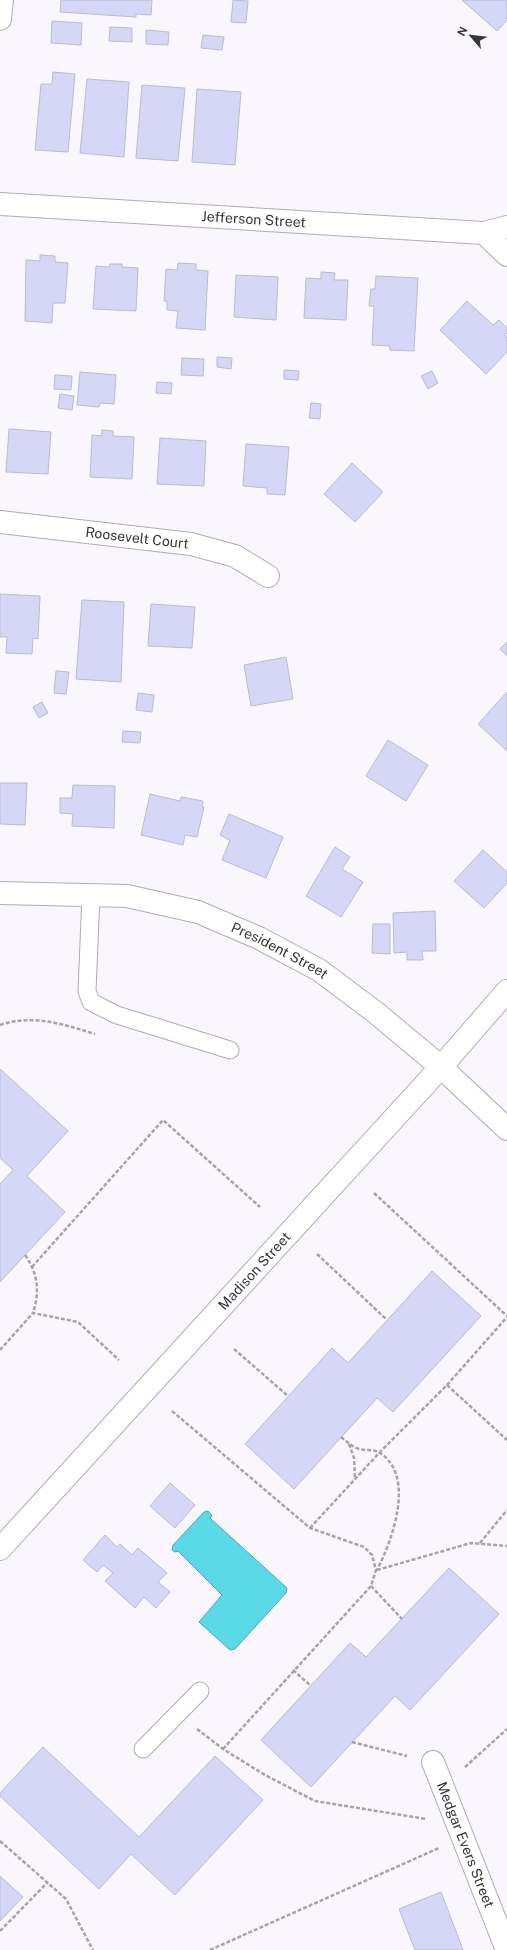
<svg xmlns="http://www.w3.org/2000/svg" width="507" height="1950" font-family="'Public Sans',sans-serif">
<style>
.water{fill:#5ad9e6;stroke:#50a8b3}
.building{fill:#d6d7f7;stroke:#bbbbce}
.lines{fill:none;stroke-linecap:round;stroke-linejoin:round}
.service-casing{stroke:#b0aabc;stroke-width:19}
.minor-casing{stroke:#b0aabc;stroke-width:24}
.path{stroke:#a6a3ab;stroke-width:2.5;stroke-dasharray:4 2;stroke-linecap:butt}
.service{stroke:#fff;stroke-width:17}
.minor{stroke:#fff;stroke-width:22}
.labels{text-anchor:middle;stroke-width:3;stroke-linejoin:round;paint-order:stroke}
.street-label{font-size:14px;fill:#37353c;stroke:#f9f6fe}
</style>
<rect width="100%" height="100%" fill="#f9f6fe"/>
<path class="water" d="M208 1511 212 1515 210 1518 287 1588 286 1593 235 1649 230 1650 199 1622 222 1595 178 1551 175 1552 172 1550 173 1545 204 1512Z"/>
<g class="building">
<path d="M61 0H152L151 15 136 14V17L60 12Z"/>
<path d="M233 0 248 1 246 23 231 22Z"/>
<path d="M462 0H507V20L497 31Z"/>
<path d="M52 21 82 23 81 45 51 43Z"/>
<path d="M110 27 132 28V42L109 41Z"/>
<path d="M146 30 169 32 168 45 146 44Z"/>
<path d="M203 35 224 37 222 50 201 48Z"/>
<path d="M53 72 75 74 68 152 35 150 41 84H52Z"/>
<path d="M87 79 129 82 124 157 80 153Z"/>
<path d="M142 85 185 88 178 161 136 158Z"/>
<path d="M197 89 241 92 235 165 192 162Z"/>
<path d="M40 255 55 256V262L68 263 65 303H53L52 323 25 321 26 260 40 261Z"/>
<path d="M178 263 196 264V270L208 271 205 330 176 328 178 311 167 310V301H164L166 269 177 270Z"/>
<path d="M110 264H122V267L138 268 136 311 93 309 96 266 109 267Z"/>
<path d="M321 272 335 273 334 280H348L346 320 304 318 306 278 321 279Z"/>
<path d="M236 275 278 277 276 320 234 317Z"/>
<path d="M376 276 418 278 414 351 390 350V346L372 345 374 306H369L371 289H375Z"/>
<path d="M467 301 493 325 499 320 507 328V333L505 335 507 338V352L486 374 440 330Z"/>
<path d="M217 357 232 358 231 369 217 367Z"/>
<path d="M182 358 204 359 203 376 181 375Z"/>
<path d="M284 370 299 371 298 380 284 379Z"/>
<path d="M432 371 438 383 428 389 421 376Z"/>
<path d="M80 372 116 375 114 404 100 403 99 407 77 405Z"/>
<path d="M55 375 72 376 71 390 54 389Z"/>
<path d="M157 382 172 383 171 394 156 393Z"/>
<path d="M60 394 74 396 72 410 58 408Z"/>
<path d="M311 403 321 404 320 419 309 418Z"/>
<path d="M9 429 51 432 48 474 6 472Z"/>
<path d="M102 430 113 431V436L134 437 132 479 90 477 92 435 102 436Z"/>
<path d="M160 438 206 441 204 486 157 484Z"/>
<path d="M246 444 289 447 285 495 267 494V488L243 486Z"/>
<path d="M352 463 383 492 355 522 324 494Z"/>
<path d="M0 594 40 596 38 639 33 638 32 654 6 653 7 637H0Z"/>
<path d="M82 600 124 602 121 682 76 679Z"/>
<path d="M151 604 195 607 192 648 148 646Z"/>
<path d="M507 642V656L500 649Z"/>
<path d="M286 657 293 699 251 706 244 665Z"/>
<path d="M56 671 69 672 66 694 54 693Z"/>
<path d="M507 692V751L478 724Z"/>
<path d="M138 693 154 695 152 712 136 710Z"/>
<path d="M42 702 48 713 39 718 33 707Z"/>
<path d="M123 731 141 732 140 743 122 742Z"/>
<path d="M388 740 428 765 406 801 366 776Z"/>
<path d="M0 783H27L25 825 0 824Z"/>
<path d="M73 785 115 786 114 828 72 826 73 814 60 813V798H72Z"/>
<path d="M150 794 180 801 181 797 203 801 202 807H204L197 837 185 835 183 845 141 835Z"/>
<path d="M229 814 283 837 266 878 222 860 230 840 220 835Z"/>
<path d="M335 847 350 857 342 869 363 882 341 917 306 896Z"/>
<path d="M483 850 507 872V883L484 908 454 881Z"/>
<path d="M435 911 436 951H422L423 960H407V952L394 953 393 913Z"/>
<path d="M373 924H390V954L372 953Z"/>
<path d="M0 1069 68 1131 27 1176 65 1212 0 1282V1184L13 1170 0 1158Z"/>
<path d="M432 1271 481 1316 393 1412 377 1398 294 1489 245 1444 332 1348 348 1363Z"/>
<path d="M170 1483 195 1505 175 1528 150 1506Z"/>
<path d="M105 1535 117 1547 120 1544 132 1555 138 1548 167 1573 158 1582 170 1592 156 1608 144 1597 135 1608 105 1581 113 1573 103 1565 97 1572 83 1560Z"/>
<path d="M449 1568 499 1614 410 1710 395 1696 311 1787 261 1740 350 1643 366 1657Z"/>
<path d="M43 1747 139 1837 215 1756 263 1800 175 1895 131 1854 99 1889 0 1796V1793Z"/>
<path d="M0 1876 23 1897 0 1921Z"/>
<path d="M441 1892 463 1950H415L399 1909Z"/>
</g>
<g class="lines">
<g class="service-casing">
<g id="service">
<path d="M91 895 87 991 91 1002 117 1015 230 1050"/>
<path d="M143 1749 200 1691"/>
</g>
</g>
<g class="minor-casing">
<g id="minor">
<path d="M0 19 2 0"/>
<path id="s1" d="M0 204 484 233 507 227"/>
<path d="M484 233 507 255"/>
<path id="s2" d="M0 522 191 544 235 556 268 576"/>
<path id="s3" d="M0 893 127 896 198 912 259 938 319 970 375 1012 441 1067 507 1129"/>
<path id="s4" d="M0 1549 441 1067 507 991"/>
<path id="s5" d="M433 1762 507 1950"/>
</g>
</g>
<g class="path">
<path d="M0 1025C33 1014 63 1024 95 1034"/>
<path d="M374 1193 507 1316"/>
<path d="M317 1254 386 1319"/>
<path d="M25 1255C38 1273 40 1292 33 1313"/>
<path d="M32 1267 163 1120 260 1207"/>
<path d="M234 1349 288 1396"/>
<path d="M0 1350 33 1313 78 1322 119 1360"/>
<path d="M447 1385 507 1440"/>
<path d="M172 1411 310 1528 364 1547 372 1555 376 1570 371 1586 223 1749"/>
<path d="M341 1437C347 1442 353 1447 359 1449 366 1451 375 1449 380 1453 416 1476 392 1541 377 1570"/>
<path d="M349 1444 354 1458 355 1479"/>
<path d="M310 1528 380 1452 447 1385 507 1317"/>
<path d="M480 1543 507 1510"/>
<path d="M377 1570 471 1543 507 1546"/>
<path d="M371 1586 402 1619"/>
<path d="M293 1670 311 1686"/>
<path d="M197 1729 223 1749 265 1775 315 1801 426 1819"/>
<path d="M352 1742 407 1756"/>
<path d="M465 1767 507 1729"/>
<path d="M0 1841 66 1899 93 1950"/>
<path d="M0 1931 48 1882"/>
<path d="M210 1950 439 1848"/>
</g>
<use href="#service" class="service"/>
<use href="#minor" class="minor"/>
</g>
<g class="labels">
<g class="street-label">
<text dy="5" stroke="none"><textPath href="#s1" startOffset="254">Jefferson Street</textPath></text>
<text dy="5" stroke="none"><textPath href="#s2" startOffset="138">Roosevelt Court</textPath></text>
<text dy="5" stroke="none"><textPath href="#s3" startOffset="290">President Street</textPath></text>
<text dy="5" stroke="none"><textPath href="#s4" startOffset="377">Madison Street</textPath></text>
<text dy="5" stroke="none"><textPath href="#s5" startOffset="89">Medgar Evers Street</textPath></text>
</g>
</g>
<g transform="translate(471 36) rotate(298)" stroke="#f9f6fe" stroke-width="3" paint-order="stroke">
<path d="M0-3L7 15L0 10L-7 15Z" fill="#37353c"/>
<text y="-6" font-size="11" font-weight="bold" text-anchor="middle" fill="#37353c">N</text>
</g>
</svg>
